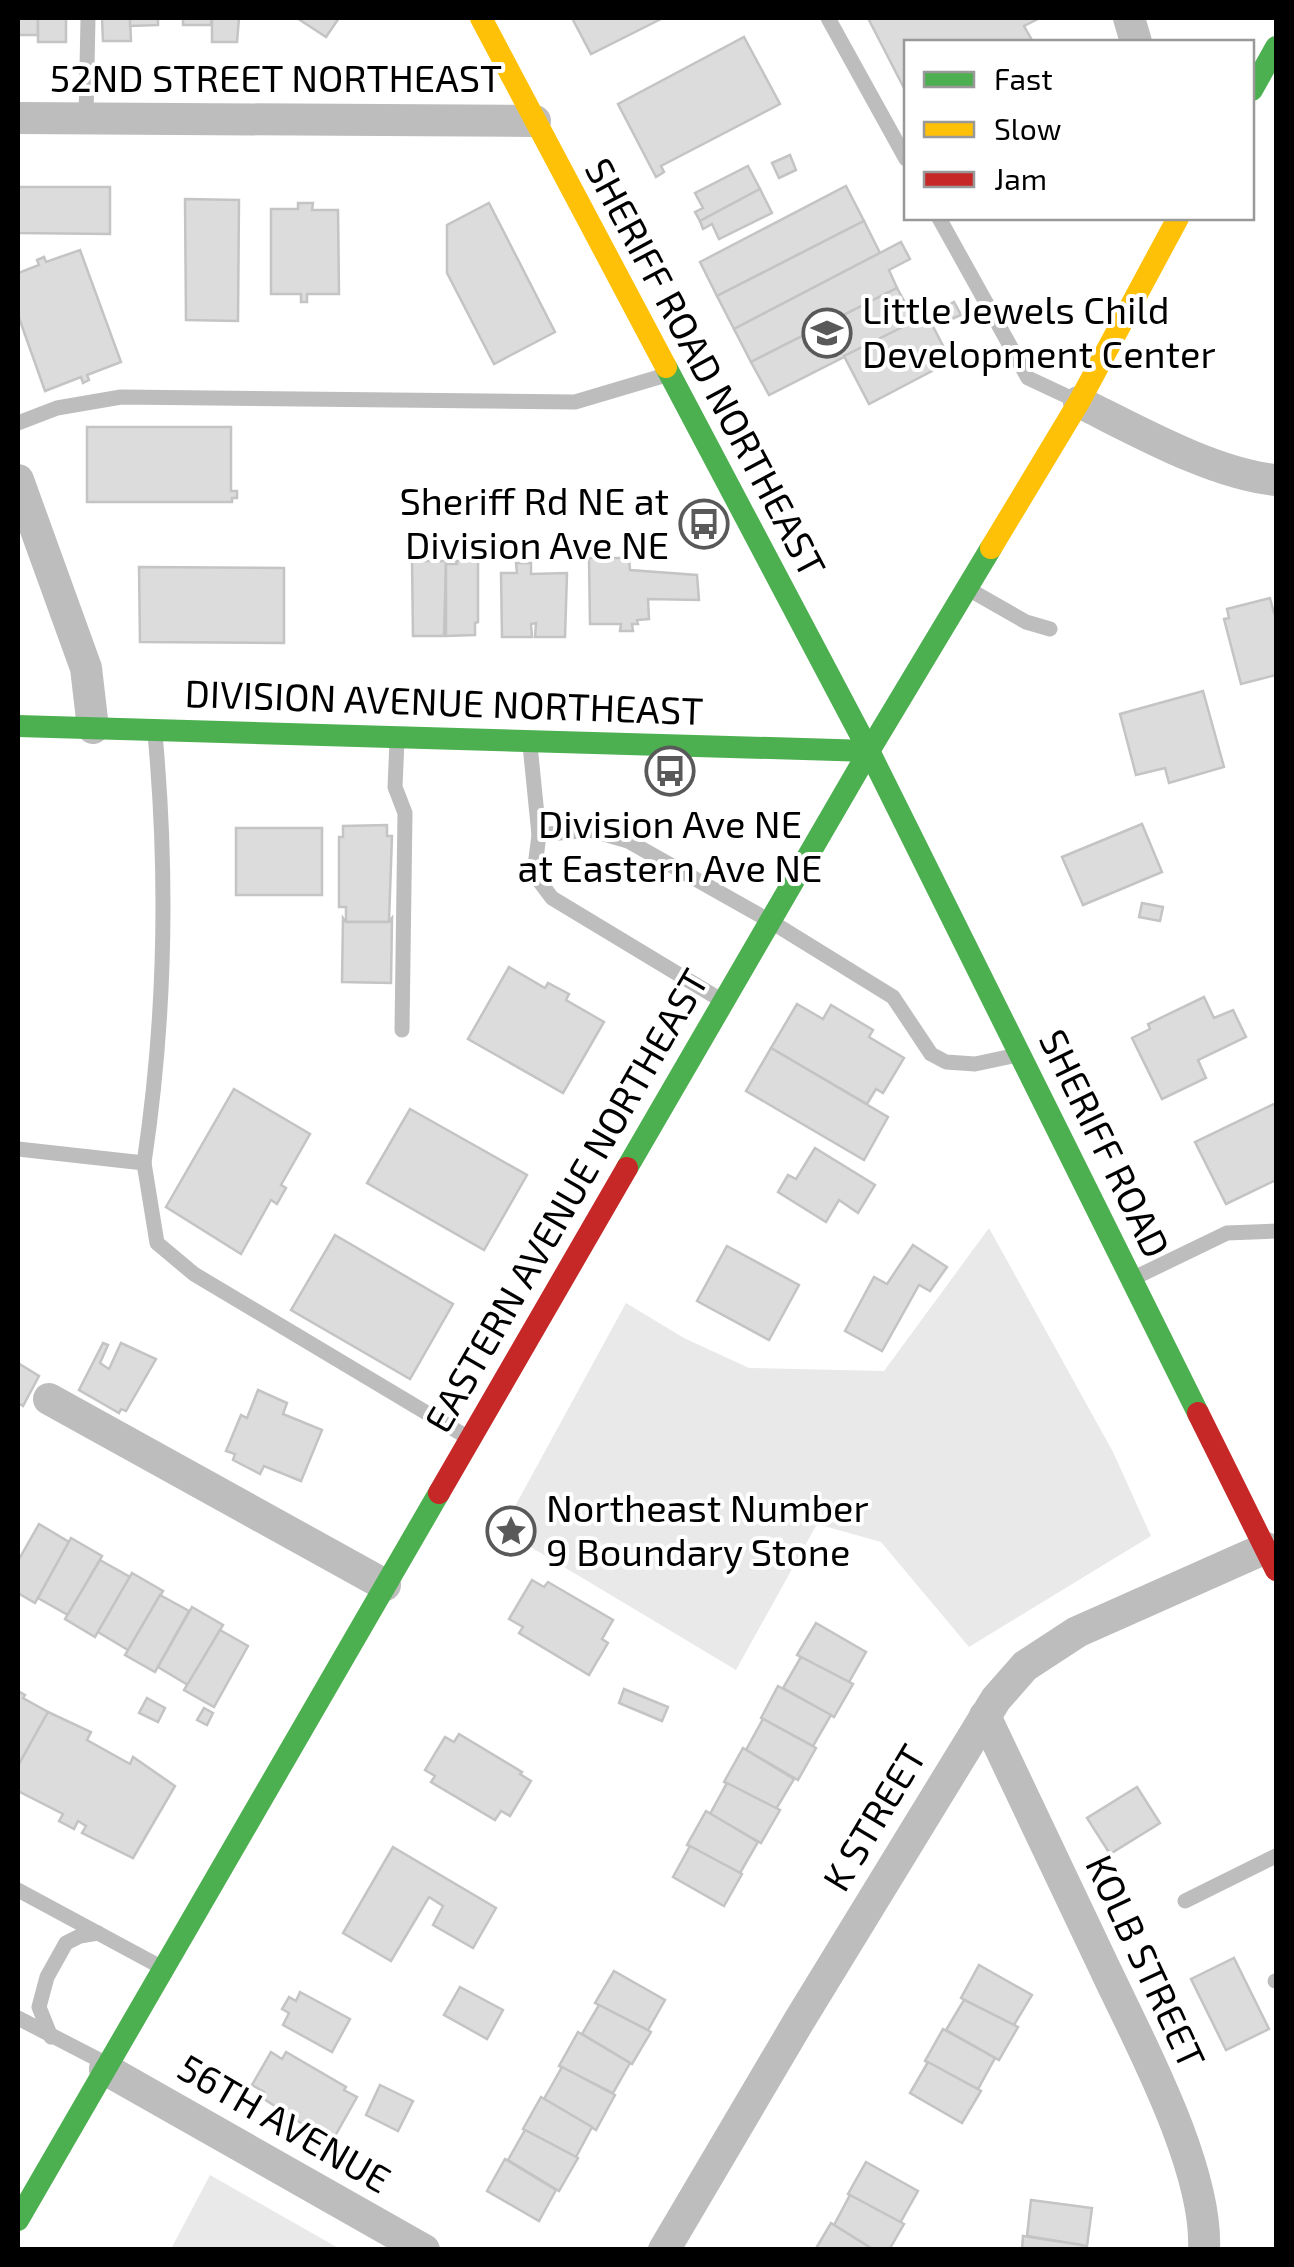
<svg xmlns="http://www.w3.org/2000/svg" width="1294" height="2267" font-family="'Exo 2',sans-serif">
<style>
.green{fill:#e9e9e9}
.building{fill:#dcdcdc;stroke:#c4c4c4;stroke-width:2.5}
.lines{fill:none;stroke-linecap:round;stroke-linejoin:round}
.lane{stroke:#bdbdbd;stroke-width:15}
.street{stroke:#bdbdbd;stroke-width:32}
.fast{stroke:#4caf50;stroke-width:22}
.slow{stroke:#ffc107;stroke-width:22}
.jam{stroke:#c62828;stroke-width:22}
.labels{text-anchor:middle;stroke-width:8;stroke-linejoin:round;paint-order:stroke}
.street-label{font-size:38px;fill:#000;stroke:#fff}
.poi-label{font-size:38px;fill:#000;stroke:#fff;text-anchor:start}
</style>
<rect width="100%" height="100%" fill="#fff"/>
<g class="green">
<path d="M989 1228 1113 1452 1151 1536 969 1647 881 1542 817 1524 736 1670 502 1530 626 1303 684 1338 749 1368 884 1371Z"/>
<path d="M210 2175 340 2249H171Z"/>
</g>
<g class="building">
<rect x="18" y="18" width="20" height="17"/>
<rect x="38" y="18" width="28" height="24"/>
<path d="M102 18H130L131 41H103Z"/>
<path d="M130 18H158V25L130 26Z"/>
<path d="M183 18H212L211 25H183Z"/>
<path d="M212 18H239L237 42H212Z"/>
<path d="M297 18H339L326 37Z"/>
<path d="M572 18H663L591 54Z"/>
<path d="M868 18H1040L1024 26 1033 42H906V92Z"/>
<path d="M744 37 780 104 661 166 664 172 656 177 618 104Z"/>
<path d="M790 155 796 170 779 178 772 163Z"/>
<path d="M748 166 760 189 700 221 695 212 703 208 695 193Z"/>
<path d="M846 186 864 221 717 296 700 262Z"/>
<path d="M18 187H110V234L18 233Z"/>
<path d="M760 189 772 213 719 239 712 224 703 229 700 221Z"/>
<path d="M185 199 239 200 238 321 186 320Z"/>
<path d="M298 203H313L312 210H338L339 294H307V302H301V294H271V209H298Z"/>
<path d="M489 203 555 332 494 364 447 273V225Z"/>
<path d="M864 221 880 253 734 329 717 296Z"/>
<path d="M901 242 910 259 889 270 897 288 751 362 734 329Z"/>
<path d="M80 250 121 362 87 375 89 380 83 383 81 377 45 391 18 315V273L39 265 37 260 44 257 46 262Z"/>
<path d="M897 288 915 321 769 395 751 362Z"/>
<path d="M954 302 961 315 948 321 941 309Z"/>
<path d="M927 315 951 361 869 404 844 356Z"/>
<path d="M87 427H231V491H237V498H232V502H87Z"/>
<path d="M589 558H629L630 570 697 575 699 600 648 599 649 619 637 620 638 624H632L633 631H620L621 624H590Z"/>
<path d="M412 561H446L444 636H413Z"/>
<path d="M456 561H478V622L475 623V635L446 636V564H457Z"/>
<path d="M516 563H531V574L567 573 565 637H535L536 623 531 624 532 637H502L501 573H517Z"/>
<path d="M139 567 284 568V643L140 642Z"/>
<path d="M1270 598 1274 613 1276 612V675L1241 684 1224 619 1229 618 1227 609Z"/>
<path d="M1203 691 1224 767 1169 783 1165 768 1136 775 1120 714Z"/>
<path d="M1142 824 1162 872 1083 905 1062 857Z"/>
<path d="M387 825V836H392L389 922H346V907H339V837H343V826Z"/>
<rect x="236" y="828" width="86" height="67"/>
<path d="M1142 903 1163 907 1160 921 1139 917Z"/>
<path d="M343 918 346 922H389L392 918 391 983 342 982Z"/>
<path d="M509 967 545 988 548 983 569 994 566 1000 604 1022 563 1093 468 1039Z"/>
<path d="M1204 997 1214 1018 1233 1010 1246 1037 1198 1060 1206 1078 1162 1099 1132 1038 1150 1029 1148 1024Z"/>
<path d="M797 1004 823 1019 831 1005 873 1030 869 1037 904 1058 883 1093 876 1089 867 1104 771 1048Z"/>
<path d="M771 1048 888 1117 864 1160 746 1091Z"/>
<path d="M234 1089 310 1134 281 1185 286 1188 277 1204 271 1200 241 1254 166 1207Z"/>
<path d="M1276 1103V1180L1226 1204 1195 1142Z"/>
<path d="M410 1109 527 1175 484 1250 367 1183Z"/>
<path d="M815 1148 875 1185 858 1213 839 1200 826 1222 778 1192 788 1175 796 1179Z"/>
<path d="M335 1235 453 1304 410 1379 291 1310Z"/>
<path d="M913 1245 947 1267 930 1291 919 1285 882 1351 845 1331 874 1277 887 1284Z"/>
<path d="M727 1246 799 1285 769 1340 697 1301Z"/>
<path d="M103 1343 108 1345 100 1363 109 1369 121 1343 156 1359 126 1411 121 1409 119 1413 79 1390Z"/>
<path d="M18 1363 39 1376 23 1406 18 1403Z"/>
<path d="M258 1390 287 1403 283 1414 322 1430 301 1481 264 1466 260 1474 233 1460 235 1454 226 1451 241 1415 247 1418Z"/>
<path d="M39 1524 69 1542 35 1603 18 1593V1561Z"/>
<path d="M71 1538 102 1556 68 1615 38 1598Z"/>
<path d="M100 1560 130 1577 95 1637 65 1619Z"/>
<path d="M132 1573 163 1591 128 1650 98 1632Z"/>
<path d="M532 1580 544 1587 548 1582 613 1620 602 1639 608 1643 589 1675 519 1633 523 1627 509 1619Z"/>
<path d="M160 1595 189 1611 155 1672 125 1655Z"/>
<path d="M192 1607 223 1625 188 1685 158 1667Z"/>
<path d="M816 1623 866 1652 849 1682 797 1655Z"/>
<path d="M220 1630 248 1646 214 1707 184 1690Z"/>
<path d="M801 1657 853 1684 834 1717 783 1688Z"/>
<path d="M778 1686 831 1715 813 1746 761 1718Z"/>
<path d="M624 1689 668 1707 662 1721 619 1703Z"/>
<path d="M18 1691 25 1695 23 1698 48 1712 18 1766Z"/>
<path d="M147 1698 165 1708 158 1722 139 1713Z"/>
<path d="M204 1708 213 1713 207 1725 197 1720Z"/>
<path d="M48 1712 91 1732 87 1740 130 1764 133 1757 175 1786 133 1858 82 1833 86 1826 78 1821 74 1829 59 1821 63 1814 18 1791V1766Z"/>
<path d="M763 1719 816 1748 798 1780 746 1750Z"/>
<path d="M459 1734 522 1772 520 1774 531 1781 510 1816 501 1811 495 1820 431 1782 435 1776 425 1770 445 1737 454 1742Z"/>
<path d="M743 1748 794 1779 776 1809 724 1782Z"/>
<path d="M727 1783 780 1810 761 1843 710 1814Z"/>
<path d="M1137 1787 1160 1823 1110 1854 1087 1818Z"/>
<path d="M706 1811 758 1842 740 1873 687 1845Z"/>
<path d="M690 1846 742 1874 724 1906 673 1877Z"/>
<path d="M393 1847 496 1908 473 1948 433 1925 443 1906 429 1897 391 1961 343 1933Z"/>
<path d="M1234 1958 1269 2029 1226 2050 1191 1979Z"/>
<path d="M979 1965 1032 1995 1014 2025 961 1998Z"/>
<path d="M614 1971 665 2000 648 2030 595 2003Z"/>
<path d="M460 1987 503 2010 487 2039 444 2015Z"/>
<path d="M300 1992 350 2019 332 2052 283 2025 289 2013 282 2009 289 1997 296 2001Z"/>
<path d="M964 2000 1018 2027 999 2060 946 2030Z"/>
<path d="M599 2005 651 2032 632 2064 582 2034Z"/>
<path d="M943 2029 995 2058 978 2089 925 2061Z"/>
<path d="M578 2032 630 2063 613 2093 559 2066Z"/>
<path d="M271 2052 282 2059 286 2052 346 2087 344 2090 357 2097 335 2136 323 2129 321 2132 304 2125 261 2097 264 2092 252 2085Z"/>
<path d="M928 2062 981 2091 962 2123 910 2093Z"/>
<path d="M562 2067 615 2095 596 2130 544 2099Z"/>
<path d="M380 2085 413 2101 398 2131 366 2115Z"/>
<path d="M541 2097 592 2127 576 2157 523 2129Z"/>
<path d="M525 2130 578 2158 559 2191 508 2160Z"/>
<path d="M505 2159 556 2190 539 2221 487 2191Z"/>
<path d="M866 2162 918 2191 900 2223 848 2194Z"/>
<path d="M850 2195 904 2224 889 2250H874L834 2225Z"/>
<path d="M1031 2200 1092 2208 1087 2246 1027 2236Z"/>
<path d="M831 2223 834 2225 874 2250H815Z"/>
<path d="M1023 2236 1082 2245V2250H1022Z"/>
</g>
<g class="lines">
<g class="lane">
<path d="M828 18 906 159"/>
<path d="M86 118 88 18"/>
<path d="M939 218 1028 378 1075 400"/>
<path d="M18 423 57 408 121 397 575 402 666 375"/>
<path d="M970 590 1026 622 1050 629"/>
<path d="M397 741 395 787 405 813 402 1030"/>
<path d="M530 745 539 835 534 874 552 898 721 1000"/>
<path d="M539 835 590 830 628 841 770 921 893 997 931 1054 946 1062 975 1064 1017 1055"/>
<path d="M18 1149 144 1163 157 1243 194 1274 467 1437"/>
<path d="M144 1163C165 1023 168 875 155 734"/>
<path d="M1136 1277 1227 1233 1276 1231"/>
<path d="M18 1890 159 1966"/>
<path d="M1185 1901 1276 1856"/>
<path d="M1275 1981H1276"/>
<path d="M18 2018 103 2062"/>
<path d="M51 2037 39 2007 47 1977 66 1943 80 1936 98 1933"/>
</g>
<g class="street">
<path d="M1129 18 1136 42"/>
<path d="M18 118 535 121"/>
<path d="M1079 402C1136 430 1213 474 1276 480"/>
<path d="M18 480 86 668 93 728"/>
<path d="M49 1399 385 1585"/>
<path d="M985 1716C1026 1801 1066 1886 1106 1971 1141 2045 1208 2169 1204 2250"/>
<path d="M105 2069 424 2250"/>
<path d="M664 2250 799 2021 996 1699 1025 1666 1077 1632 1266 1548"/>
</g>
<g class="fast">
<path d="M1252 90 1276 47"/>
<path d="M666 367 869 751 1198 1413"/>
<path d="M18 726 869 751"/>
<path d="M627 1168 869 751 991 548"/>
<path d="M18 2220 439 1493"/>
</g>
<g class="slow">
<path d="M481 18 666 367"/>
<path d="M991 548 1079 402 1178 218"/>
</g>
<g class="jam">
<path d="M1198 1413 1276 1570"/>
<path d="M439 1493 627 1168"/>
</g>
</g>
<defs>
<g id="school-ring" transform="scale(2.5)"><circle r="9.5" fill="#fff" stroke="#595959" stroke-width="1.5"/><path d="M0-5L7-2L0 1L-7-2ZM-4 1L0 2.5L4 1V4Q0 6-4 4Z" fill="#595959"/></g>
<g id="bus-ring" transform="scale(2.5)"><circle r="9.5" fill="#fff" stroke="#595959" stroke-width="1.5"/><path d="M-5-6H5V4H4V6H2V4H-2V6H-4V4H-5ZM-3.5-4V0h7V-4ZM-3.5 1.2v1.5H-2V1.2ZM2 1.2v1.5H3.5V1.2Z" fill="#595959"/></g>
<g id="sight-ring" transform="scale(2.5)"><circle r="9.5" fill="#fff" stroke="#595959" stroke-width="1.5"/><path d="M0-6L1.8-2.2L6-1.7L2.9 1.2L3.7 5.4L0 3.3L-3.7 5.4L-2.9 1.2L-6-1.7L-1.8-2.2Z" fill="#595959"/></g>
</defs>
<g fill-rule="evenodd">
<use href="#school-ring" x="827" y="333"/>
<use href="#bus-ring" x="704" y="524"/>
<use href="#bus-ring" x="670" y="771"/>
<use href="#sight-ring" x="511" y="1531"/>
</g>
<g class="labels">
<g class="street-label">
<text x="276" y="92">52ND STREET NORTHEAST</text>
<text transform="translate(705 368) rotate(62)" y="13">SHERIFF ROAD NORTHEAST</text>
<text transform="translate(444 703) rotate(2)" y="13">DIVISION AVENUE NORTHEAST</text>
<text transform="translate(1104 1144) rotate(64)" y="13">SHERIFF ROAD</text>
<text transform="translate(567 1201) rotate(-60)" y="13">EASTERN AVENUE NORTHEAST</text>
<text transform="translate(875 1818) rotate(-59)" y="13">K STREET</text>
<text transform="translate(1145 1962) rotate(65)" y="13">KOLB STREET</text>
<text transform="translate(284 2124) rotate(30)" y="13">56TH AVENUE</text>
</g>
<g class="poi-label">
<text x="862" y="324">Little Jewels Child<tspan x="862" dy="44">Development Center</tspan></text>
<text x="669" y="515" text-anchor="end">Sheriff Rd NE at<tspan x="669" dy="44">Division Ave NE</tspan></text>
<text x="670" y="838" text-anchor="middle">Division Ave NE<tspan x="670" dy="44">at Eastern Ave NE</tspan></text>
<text x="546" y="1522">Northeast Number<tspan x="546" dy="44">9 Boundary Stone</tspan></text>
</g>
</g>
<rect width="1294" height="2267" fill="none" stroke="#000000" stroke-width="40"/>
<rect x="904" y="40" width="350" height="180" fill="#ffffff" stroke="#999999" stroke-width="2.5"/>
<rect x="924" y="72" width="50" height="15" fill="#4caf50" stroke="#999999" stroke-width="2.5"/>
<text x="994" y="90" font-size="30" fill="#000000">Fast</text>
<rect x="924" y="122" width="50" height="15" fill="#ffc107" stroke="#999999" stroke-width="2.5"/>
<text x="994" y="140" font-size="30" fill="#000000">Slow</text>
<rect x="924" y="172" width="50" height="15" fill="#c62828" stroke="#999999" stroke-width="2.5"/>
<text x="994" y="190" font-size="30" fill="#000000">Jam</text>
</svg>
